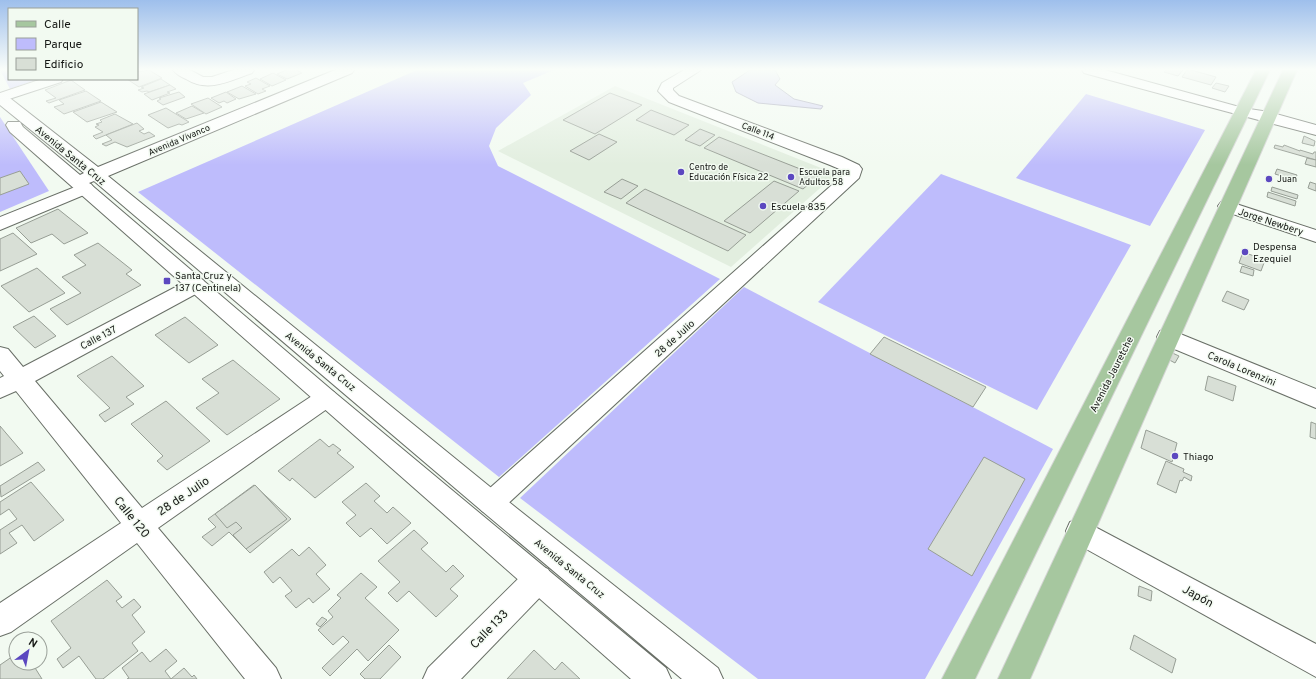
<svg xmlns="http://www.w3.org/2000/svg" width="1316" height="679" font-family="Overpass,sans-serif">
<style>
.built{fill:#e2eedf}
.green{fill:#bebcfc}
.water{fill:#d0d0f2;stroke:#9899b0}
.building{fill:#d8dfd6;stroke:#979e95}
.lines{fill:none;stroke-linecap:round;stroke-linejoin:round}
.street-casing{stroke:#696f67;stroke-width:2}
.secondary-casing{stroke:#696f67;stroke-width:2}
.primary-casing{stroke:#d5d5d5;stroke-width:2}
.street{fill:#fff;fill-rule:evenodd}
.secondary{fill:#fff;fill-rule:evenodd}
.primary{fill:#a6c79f;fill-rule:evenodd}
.poi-dot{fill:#5c48c0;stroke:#f2faf1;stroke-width:1.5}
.labels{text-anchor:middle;stroke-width:3;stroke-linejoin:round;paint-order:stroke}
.far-street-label{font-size:9px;fill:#161815;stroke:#f2faf1}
.far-poi-label{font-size:9px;fill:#161815;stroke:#f2faf1;text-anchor:start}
.street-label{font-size:10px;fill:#161815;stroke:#f2faf1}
.poi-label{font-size:10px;fill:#161815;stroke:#f2faf1;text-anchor:start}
.near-street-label{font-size:12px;fill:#161815;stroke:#f2faf1}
</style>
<rect width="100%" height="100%" fill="#f2faf1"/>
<path class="built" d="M615 86 836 174 731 267 498 151Z"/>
<g class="green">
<path d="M0 70H9V79H39L10 89Z"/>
<path d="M417 70H554L523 83 531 95 496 128 489 146 498 166 720 279 499 477 138 192Z"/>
<path d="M1086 94 1205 130 1150 226 1016 178Z"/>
<path d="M0 117 49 191 0 212Z"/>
<path d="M941 174 1131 245 1037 410 818 302Z"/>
<path d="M744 287 1053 449 925 679H758L520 498Z"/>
</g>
<path class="water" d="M750 70H775L780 79 775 85 794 99 823 106 821 109 758 103 736 92 732 82Z"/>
<g class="building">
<path d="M149 70 162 78 139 87 127 79H137V72Z"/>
<path d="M286 70H296L302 73 287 79 277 74Z"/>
<path d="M1166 70H1183L1178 76 1164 72Z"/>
<path d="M1187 70H1191L1216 77 1211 85 1182 77Z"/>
<path d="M273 73 286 80 272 86 260 79Z"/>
<path d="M256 78 270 86 262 89 266 91 258 94 245 86 251 84 247 82Z"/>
<path d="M161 79 170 85 149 92 147 91 142 92 138 90 144 88 141 87Z"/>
<path d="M71 80 85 90 49 103 46 101 56 98 45 90Z"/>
<path d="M1216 83 1229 86 1225 92 1212 88Z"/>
<path d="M170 85 176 89 167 92 170 93 152 100 144 94Z"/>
<path d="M242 86 256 94 239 99 227 92Z"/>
<path d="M86 91 101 101 64 114 54 107 64 104 59 100Z"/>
<path d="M179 92 185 97 163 105 157 101 161 99 159 98Z"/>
<path d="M226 92 236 99 227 103 224 101 219 103 211 98Z"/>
<path d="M610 93 642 105 595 134 563 120Z"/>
<path d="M208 98 222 107 206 114 191 104Z"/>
<path d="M101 102 117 112 87 122 73 112Z"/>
<path d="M192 106 204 113 186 119 176 113Z"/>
<path d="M166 108 189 122 182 125 179 124 168 128 148 115Z"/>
<path d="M651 110 689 125 674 135 636 120Z"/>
<path d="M115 114 133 124 96 139 93 136 103 132 95 127 99 125 96 124 102 122 100 120Z"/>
<path d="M137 123 144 129 139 131 144 134 149 132 155 136 127 147 115 142 106 146 102 144 112 140 106 135Z"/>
<path d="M700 129 715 135 700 146 685 140Z"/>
<path d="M599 134 617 142 589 160 570 151Z"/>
<path d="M1304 136 1315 141 1314 146 1302 143Z"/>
<path d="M719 137 818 176 803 189 704 148Z"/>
<path d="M1275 145 1283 147 1284 145 1300 151V150L1313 154 1314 152H1316V160L1274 148Z"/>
<path d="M1307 158 1316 160V167L1305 164Z"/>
<path d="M1277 169 1297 175 1295 180 1275 174Z"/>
<path d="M20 171 29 184 0 195V178Z"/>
<path d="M622 179 638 186 621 199 604 192Z"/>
<path d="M774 181 799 191 750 233 724 221Z"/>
<path d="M1310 182 1316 184V191L1308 188Z"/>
<path d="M1272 187 1298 195 1297 199 1271 191Z"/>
<path d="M645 189 746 235 728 251 626 203Z"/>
<path d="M1268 192 1296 201 1295 206 1267 197Z"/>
<path d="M58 209 88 233 64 244 52 234 31 243 16 228Z"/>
<path d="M13 233 37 254 0 271V239Z"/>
<path d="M98 243 132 270 126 274 141 285 67 325 50 309 81 293 62 277 86 265 74 255Z"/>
<path d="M1243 252 1265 260 1261 271 1239 263Z"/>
<path d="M1242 266 1254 270 1253 276 1240 272Z"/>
<path d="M37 268 65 293 29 312 1 286Z"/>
<path d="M1227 291 1249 300 1244 310 1222 301Z"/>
<path d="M34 316 56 336 35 348 13 327Z"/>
<path d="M185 317 218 345 189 363 155 335Z"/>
<path d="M884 337 986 387 973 407 870 354Z"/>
<path d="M1168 351 1179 356 1175 363 1164 357Z"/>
<path d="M112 356 144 386 126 397 134 404 105 422 99 415 110 408 77 376Z"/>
<path d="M233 360 280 399 227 435 196 408 219 393 202 379Z"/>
<path d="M1208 376 1236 386 1233 401 1205 390Z"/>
<path d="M166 401 210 441 167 470 157 461 163 456 131 424Z"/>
<path d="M1311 422 1316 424V439L1310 437Z"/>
<path d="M0 426 23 453 0 466Z"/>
<path d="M1146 430 1177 443 1172 462 1141 448Z"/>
<path d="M320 439 329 447 333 444 341 450 337 453 354 467 315 498 292 478 290 481 278 471Z"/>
<path d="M984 457 1025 479 972 576 928 549Z"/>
<path d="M1166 461 1184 469 1183 472 1192 476 1191 481 1184 477 1182 481 1180 480 1176 493 1157 484Z"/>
<path d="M38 462 45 470 1 497 0 486Z"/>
<path d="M31 482 64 520 34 541 22 525 9 533 17 543 0 554V530L17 519 9 509 0 515V502Z"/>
<path d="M366 483 380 496 374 501 387 513 393 507 411 523 387 544 371 528 360 537 346 523 356 515 342 502Z"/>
<path d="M254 485 291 519 250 553 229 532 212 546 202 537 216 527 208 519Z"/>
<path d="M255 485 287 519 246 549 233 535 242 528 236 522 227 528 215 514Z"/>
<path d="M414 530 428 543 421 549 446 572 453 565 464 576 450 589 458 596 436 617 409 591 397 602 388 593 400 582 378 561Z"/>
<path d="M309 547 326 565 316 574 330 589 313 603 309 598 296 608 285 596 292 591 280 577 273 583 264 572 292 549 299 556Z"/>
<path d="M361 573 377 587 365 598 399 630 368 661 357 649 330 676 322 668 349 642 343 636 333 645 318 630 333 617 328 611 341 598 337 595Z"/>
<path d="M107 580 122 597 116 601 122 608 134 599 141 607 132 615 145 632 132 643 138 651 103 679H96L79 656 63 668 57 659 71 648 51 621Z"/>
<path d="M1139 586 1152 591 1151 601 1138 596Z"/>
<path d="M322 617 327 620 320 627 316 624Z"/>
<path d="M1134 635 1176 659 1172 673 1130 649Z"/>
<path d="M389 645 401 657 380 679H365L360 674Z"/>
<path d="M166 649 177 661 165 671 171 679 184 668 192 677 194 675 197 679H127L129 678 122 668 142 652 150 662Z"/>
<path d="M534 650 555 670 562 662 580 679H507Z"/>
<path d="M16 654V663H32L42 679H0V665Z"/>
</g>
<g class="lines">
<g class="street-casing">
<g id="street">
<path d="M173 70H190L203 77H212L233 70H254L252 73C229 81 208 93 186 79 181 77 176 74 173 70Z"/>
<path d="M684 70H701L673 88V90L679 96 842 157 859 165 862 169 859 178 500 511 491 515 482 511 478 503 482 495 842 176 844 171 830 165 669 102 658 91 662 83Z"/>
<path d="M42 79H63L61 82 0 102V93Z"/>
<path d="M85 183 91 184 94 188 91 192 0 230V217Z"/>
<path d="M1227 201 1316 230V242L1221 210 1218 206 1221 202Z"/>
<path d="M196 278 203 280 206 285 203 290 35 381 142 508 318 392 326 389 334 392 338 398 334 404 158 528 276 668 281 679H245L137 543 11 632 0 636V603L121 523 16 391 0 398V378L4 376 0 371V347L8 349 23 367 189 280Z"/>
<path d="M1168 329 1316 389V408L1160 343 1157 337 1160 331Z"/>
<path d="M1080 519 1316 644V677L1070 540 1066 531 1070 522Z"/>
<path d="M538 565 548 569 553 579 548 589 461 679H423L428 668 528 569Z"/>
</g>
</g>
<g class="secondary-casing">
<g id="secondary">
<path d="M335 70H354L352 73 108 176 500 495 718 668 723 679H682L482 511 94 181 89 183 334 392 666 668 671 679H631L10 132 6 125 8 122H20L23 127 80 175 84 173 0 105V94L6 95 98 167Z"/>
<path d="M1082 70H1105L1243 108 1269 112 1316 125V135C1238 115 1161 94 1084 73Z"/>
</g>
</g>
<g class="primary-casing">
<g id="primary">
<path d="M1256 70H1270L975 679H942Z"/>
<path d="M1283 70H1297L1030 679H998Z"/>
</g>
</g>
<use href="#street" class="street"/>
<use href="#secondary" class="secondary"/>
<use href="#primary" class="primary"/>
</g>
<linearGradient id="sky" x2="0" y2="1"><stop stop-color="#9ebfec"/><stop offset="0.42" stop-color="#f9fdf9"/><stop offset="1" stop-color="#f9fdf9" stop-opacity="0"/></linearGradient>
<rect width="1316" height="165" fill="url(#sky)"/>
<g class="poi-dot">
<circle cx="681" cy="172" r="4"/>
<circle cx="791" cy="177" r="4"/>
<circle cx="1269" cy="179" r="4"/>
<circle cx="763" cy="206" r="4"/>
<circle cx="1245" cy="252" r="4"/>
<rect x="163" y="277" width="8" height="8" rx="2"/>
<circle cx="1175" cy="456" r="4"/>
</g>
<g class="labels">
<g class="far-street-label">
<text transform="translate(758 131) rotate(21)" y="3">Calle 114</text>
<text transform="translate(179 140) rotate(-23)" y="3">Avenida Vivanco</text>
</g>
<g class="far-poi-label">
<text x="689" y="170">Centro de<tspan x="689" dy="10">Educación Física 22</tspan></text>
<text x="799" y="175">Escuela para<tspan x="799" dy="10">Adultos 58</tspan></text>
<text x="1277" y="182">Juan</text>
</g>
<g class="street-label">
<text transform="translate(71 155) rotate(39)" y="4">Avenida Santa Cruz</text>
<text transform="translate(1271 221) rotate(18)" y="4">Jorge Newbery</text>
<text transform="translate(98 337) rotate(-28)" y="4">Calle 137</text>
<text transform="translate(674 338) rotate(-42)" y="4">28 de Julio</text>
<text transform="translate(321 361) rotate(39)" y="4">Avenida Santa Cruz</text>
<text transform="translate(1242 368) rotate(23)" y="4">Carola Lorenzini</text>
<text transform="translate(1111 374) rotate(-63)" y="4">Avenida Jauretche</text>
<text transform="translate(570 568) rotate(39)" y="4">Avenida Santa Cruz</text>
</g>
<g class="poi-label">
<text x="771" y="210">Escuela 835</text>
<text x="1253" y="250">Despensa<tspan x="1253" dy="12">Ezequiel</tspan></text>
<text x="175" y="279">Santa Cruz y<tspan x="175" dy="12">137 (Centinela)</tspan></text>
<text x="1183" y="460">Thiago</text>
</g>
<g class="near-street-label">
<text transform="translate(183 496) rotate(-34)" y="4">28 de Julio</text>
<text transform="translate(132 517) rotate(51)" y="4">Calle 120</text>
<text transform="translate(1198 596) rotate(29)" y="4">Japón</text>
<text transform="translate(489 629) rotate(-46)" y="4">Calle 133</text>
</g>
</g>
<rect x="8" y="8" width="130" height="72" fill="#f2faf1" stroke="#9aa099"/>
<rect x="16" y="21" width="20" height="6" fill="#a6c79f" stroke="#9aa099"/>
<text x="44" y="28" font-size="12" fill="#161815">Calle</text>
<rect x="16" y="38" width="20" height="12" fill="#bebcfc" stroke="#9aa099"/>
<text x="44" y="48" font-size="12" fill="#161815">Parque</text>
<rect x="16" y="58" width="20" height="12" fill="#d8dfd6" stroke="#9aa099"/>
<text x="44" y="68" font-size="12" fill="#161815">Edificio</text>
<g transform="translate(28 651) rotate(32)"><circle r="19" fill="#f2faf1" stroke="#9aa099"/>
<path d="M0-3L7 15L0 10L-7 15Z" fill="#5c48c0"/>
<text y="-6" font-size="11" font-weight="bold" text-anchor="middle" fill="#161815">N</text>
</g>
</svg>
